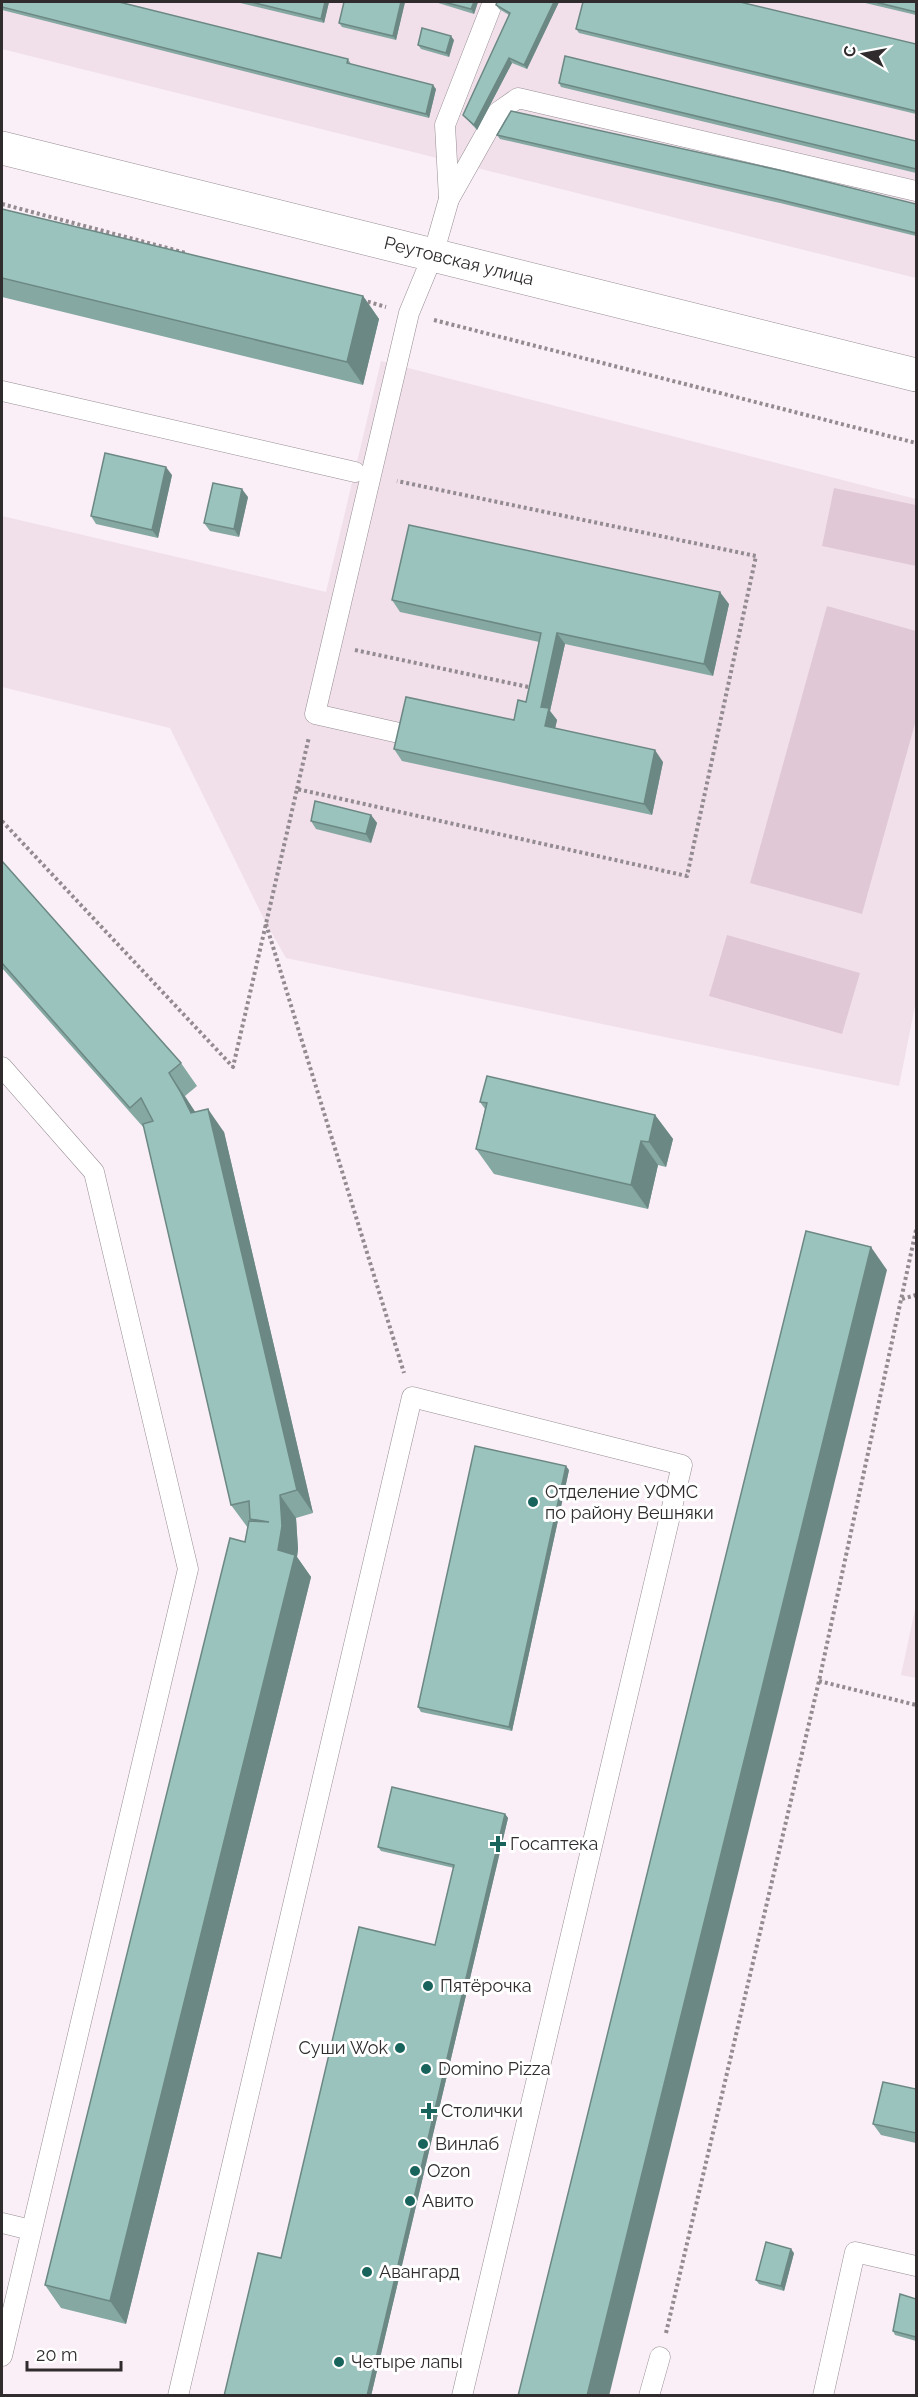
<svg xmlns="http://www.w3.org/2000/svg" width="918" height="2397" font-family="Raleway,sans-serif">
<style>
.built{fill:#f1e0ea}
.green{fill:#e0c8d7}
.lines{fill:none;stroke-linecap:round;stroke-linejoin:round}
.lane-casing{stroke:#968d93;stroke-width:21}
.secondary-casing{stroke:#968d93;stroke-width:34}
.path{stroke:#938b90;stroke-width:4;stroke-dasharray:3 3;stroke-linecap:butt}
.lane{stroke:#fff;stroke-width:20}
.secondary{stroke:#fff;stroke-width:33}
.wall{fill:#85a8a3}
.shaded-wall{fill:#6c8884}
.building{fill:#9bc3bd;stroke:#6c8884;stroke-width:1.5}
.poi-dot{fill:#18635b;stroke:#fff;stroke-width:2}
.labels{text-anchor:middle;stroke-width:6;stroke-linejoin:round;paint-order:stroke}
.street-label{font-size:18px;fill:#302c2e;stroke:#fff}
.poi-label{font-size:18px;fill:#302c2e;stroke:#fff;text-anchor:start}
</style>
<rect width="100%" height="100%" fill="#faeff6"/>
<g class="built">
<path d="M2 2H916V278L2 49Z"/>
<path d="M381 361 916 499V1001L899 1086 286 958 266 923 170 728 2 687V516L326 592Z"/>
<path d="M916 1605V1678L901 1675Z"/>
</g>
<g class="green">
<path d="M834 488 916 505V566L822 546Z"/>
<path d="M827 606 916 631V720L862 914 750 883Z"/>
<path d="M727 935 860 973 842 1034 709 996Z"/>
</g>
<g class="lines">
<g class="lane-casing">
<g id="lane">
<path d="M449 199 498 112 518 98 916 191"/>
<path d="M2 391 355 472"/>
<path d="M408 735 315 714 409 313 433 255 449 199 445 125 493 2"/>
<path d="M2 1067 94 1172 188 1569 2 2356"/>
<path d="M2 2223 31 2230"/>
<path d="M178 2396 412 1397 682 1465 462 2396"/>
<path d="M649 2396 660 2357"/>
<path d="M823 2396 855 2252 916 2266"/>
</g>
</g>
<g class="secondary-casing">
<path id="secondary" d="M2 148 916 375"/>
</g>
<g class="path">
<path d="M2 204 186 253"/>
<path d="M362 300 386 307"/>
<path d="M434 320 916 443"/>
<path d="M355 650 533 688"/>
<path d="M297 789 309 737"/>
<path d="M2 821 233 1067 297 789 687 876 756 556 397 481"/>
<path d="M266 924 404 1373"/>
<path d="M902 1299 916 1295"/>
<path d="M819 1681 916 1705"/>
<path d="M666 2333 819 1681 916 1230"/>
</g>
<use href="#lane" class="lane"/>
<use href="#secondary" class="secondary"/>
</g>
<g class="wall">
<path d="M2 2 348 59 351 64 436 89 429 118 2 10Z"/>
<path d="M236 2H329L324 23Z"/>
<path d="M405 2 396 40 342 27 339 23Z"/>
<path d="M435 2H478L474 14Z"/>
<path d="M497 2H559L527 69 512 63 477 130 463 115 509 15 499 9 496 5Z"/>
<path d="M861 2H916V15Z"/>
<path d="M576 29 916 44V114L579 33Z"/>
<path d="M454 40 449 57 421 49 418 45Z"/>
<path d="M559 83 916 141V173L561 87Z"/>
<path d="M497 135 916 204V236L780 203 500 139Z"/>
<path d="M2 209 363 296 379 319 363 385 2 297Z"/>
<path d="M172 475 158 538 96 524 91 516Z"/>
<path d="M248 497 239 537 210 531 204 523Z"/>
<path d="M392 600 729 604 713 676 565 644 550 711 557 720 555 728 663 762 652 815 402 761 394 749 514 720 526 702 539 642 400 612Z"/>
<path d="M371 815 377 823 371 843 316 829 311 821Z"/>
<path d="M2 861 181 1063 197 1086 185 1096 195 1112 224 1132 313 1513 296 1518 298 1549 297 1557 311 1577 126 2324 61 2308 45 2285 248 1528 231 1505 144 1128 2 968Z"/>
<path d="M480 1102 655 1115 673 1139 666 1167 658 1165 648 1209 494 1174 476 1149 485 1109Z"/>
<path d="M569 1470 512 1731 421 1712 418 1707Z"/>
<path d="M505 1814 508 1818 371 2396H224L281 2258 435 1945 454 1868 381 1851 378 1847Z"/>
<path d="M916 2089V2143L881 2135 873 2124Z"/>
<path d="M794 2253 784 2291 759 2284 756 2280Z"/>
<path d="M916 2299V2341L895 2335 893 2331Z"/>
</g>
<g class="shaded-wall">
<path d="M325 2H329L324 23 321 19Z"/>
<path d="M401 2H405L396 40 393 36Z"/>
<path d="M474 2H478L474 14 471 9Z"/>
<path d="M554 2H559L527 69 524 65Z"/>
<path d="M451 36 454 40 449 57 446 53Z"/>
<path d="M509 58 512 63 477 130 474 125Z"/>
<path d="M433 85 436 89 429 118 426 114Z"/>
<path d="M363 296 379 319 363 385 347 362Z"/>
<path d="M166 467 172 475 158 538 152 530Z"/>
<path d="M242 489 248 497 239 537 234 529Z"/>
<path d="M720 592 729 604 713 676 704 664Z"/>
<path d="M557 633 565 644 550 711 557 720 553 738 545 726 541 707Z"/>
<path d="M655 750 663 762 652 815 644 804Z"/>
<path d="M371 815 377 823 371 843 366 834Z"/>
<path d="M169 1073 196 1113H191Z"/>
<path d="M208 1109 224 1132 313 1513 297 1490Z"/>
<path d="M655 1115 673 1139 666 1167 649 1142Z"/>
<path d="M641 1141 658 1165 648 1209 631 1185Z"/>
<path d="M871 1247 887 1270 609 2396H587Z"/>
<path d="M566 1466 569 1470 512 1731 509 1727Z"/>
<path d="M280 1495 296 1518 298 1549 297 1557 311 1577 126 2324 110 2301 278 1550Z"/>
<path d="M505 1814 508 1818 371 2396H367Z"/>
<path d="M791 2249 794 2253 784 2291 781 2286Z"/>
</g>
<g class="building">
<path d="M2 2H119L348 59 347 63 433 85 426 114 2 7Z"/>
<path d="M251 2H325L321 19Z"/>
<path d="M344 2H401L393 36 339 23Z"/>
<path d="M444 2H474L471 9Z"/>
<path d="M497 2H554L524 65 509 58 474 125 463 115 510 13 496 5Z"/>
<path d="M583 2H740L916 44V111L576 29Z"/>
<path d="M875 2H916V12Z"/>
<path d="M422 28 451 36 446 53 418 45Z"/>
<path d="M565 56 916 141V169L559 83Z"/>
<path d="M511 111 783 171 916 204V233L777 199 497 135Z"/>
<path d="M2 209 363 296 347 362 2 278Z"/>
<path d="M105 453 166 467 152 530 91 516Z"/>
<path d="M213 483 242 489 234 529 204 523Z"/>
<path d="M409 525 720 592 704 664 557 633 541 707 549 708 545 726 655 750 644 804 394 749 406 697 514 720 518 700 526 702 541 633 392 600Z"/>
<path d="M315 801 371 815 366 834 311 821Z"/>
<path d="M2 861 181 1063 169 1073 180 1091 191 1113 208 1109 297 1490 280 1495 282 1526 278 1550 295 1555 110 2301 45 2285 230 1538 245 1542 249 1521 269 1522 250 1519 249 1501 231 1505 143 1124 153 1121 141 1098 130 1108 2 963Z"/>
<path d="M487 1076 655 1115 649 1142 641 1141 631 1185 476 1149 487 1103 480 1102Z"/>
<path d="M806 1231 871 1247 587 2396H518Z"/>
<path d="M475 1446 566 1466 509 1727 418 1707Z"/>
<path d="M392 1787 505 1814 367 2396H224L258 2253 281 2258 359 1927 435 1945 454 1865 378 1847Z"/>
<path d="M883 2082 916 2089V2133L873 2124Z"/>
<path d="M766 2242 791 2249 781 2286 756 2280Z"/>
<path d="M900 2294 916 2299V2337L893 2331Z"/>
</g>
<g class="poi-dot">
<circle cx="533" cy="1502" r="6"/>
<path d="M495 1835h6v6h6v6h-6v6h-6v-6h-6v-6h6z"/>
<circle cx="428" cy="1986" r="6"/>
<circle cx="400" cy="2048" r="6"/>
<circle cx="426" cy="2069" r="6"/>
<path d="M426 2102h6v6h6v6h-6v6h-6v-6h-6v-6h6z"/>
<circle cx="423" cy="2144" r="6"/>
<circle cx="415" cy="2171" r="6"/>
<circle cx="410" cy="2201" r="6"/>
<circle cx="367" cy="2272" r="6"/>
<circle cx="339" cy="2362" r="6"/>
</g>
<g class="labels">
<g class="street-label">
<text transform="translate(459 261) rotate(14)" y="6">Реутовская улица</text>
</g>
<g class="poi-label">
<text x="545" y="1498">Отделение УФМС<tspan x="545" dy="21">по району Вешняки</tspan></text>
<text x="510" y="1850">Госаптека</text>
<text x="440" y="1992">Пятёрочка</text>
<text x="388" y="2054" text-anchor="end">Суши Wok</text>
<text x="438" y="2075">Domino Pizza</text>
<text x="441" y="2117">Столички</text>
<text x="435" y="2150">Винлаб</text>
<text x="427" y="2177">Ozon</text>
<text x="422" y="2207">Авито</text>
<text x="379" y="2278">Авангард</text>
<text x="351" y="2368">Четыре лапы</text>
</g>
</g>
<rect width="918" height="2397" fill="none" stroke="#302c2e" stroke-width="6"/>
<g transform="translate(864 54) rotate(280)" stroke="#ffffff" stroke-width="4.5" paint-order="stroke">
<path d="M0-4.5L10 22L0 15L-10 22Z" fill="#302c2e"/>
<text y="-9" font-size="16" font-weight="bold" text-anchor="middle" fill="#302c2e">С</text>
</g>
<path d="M27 2361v9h94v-9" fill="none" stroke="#302c2e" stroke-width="3"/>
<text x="36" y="2361" font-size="18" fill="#302c2e" stroke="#ffffff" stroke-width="4.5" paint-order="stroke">20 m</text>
</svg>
